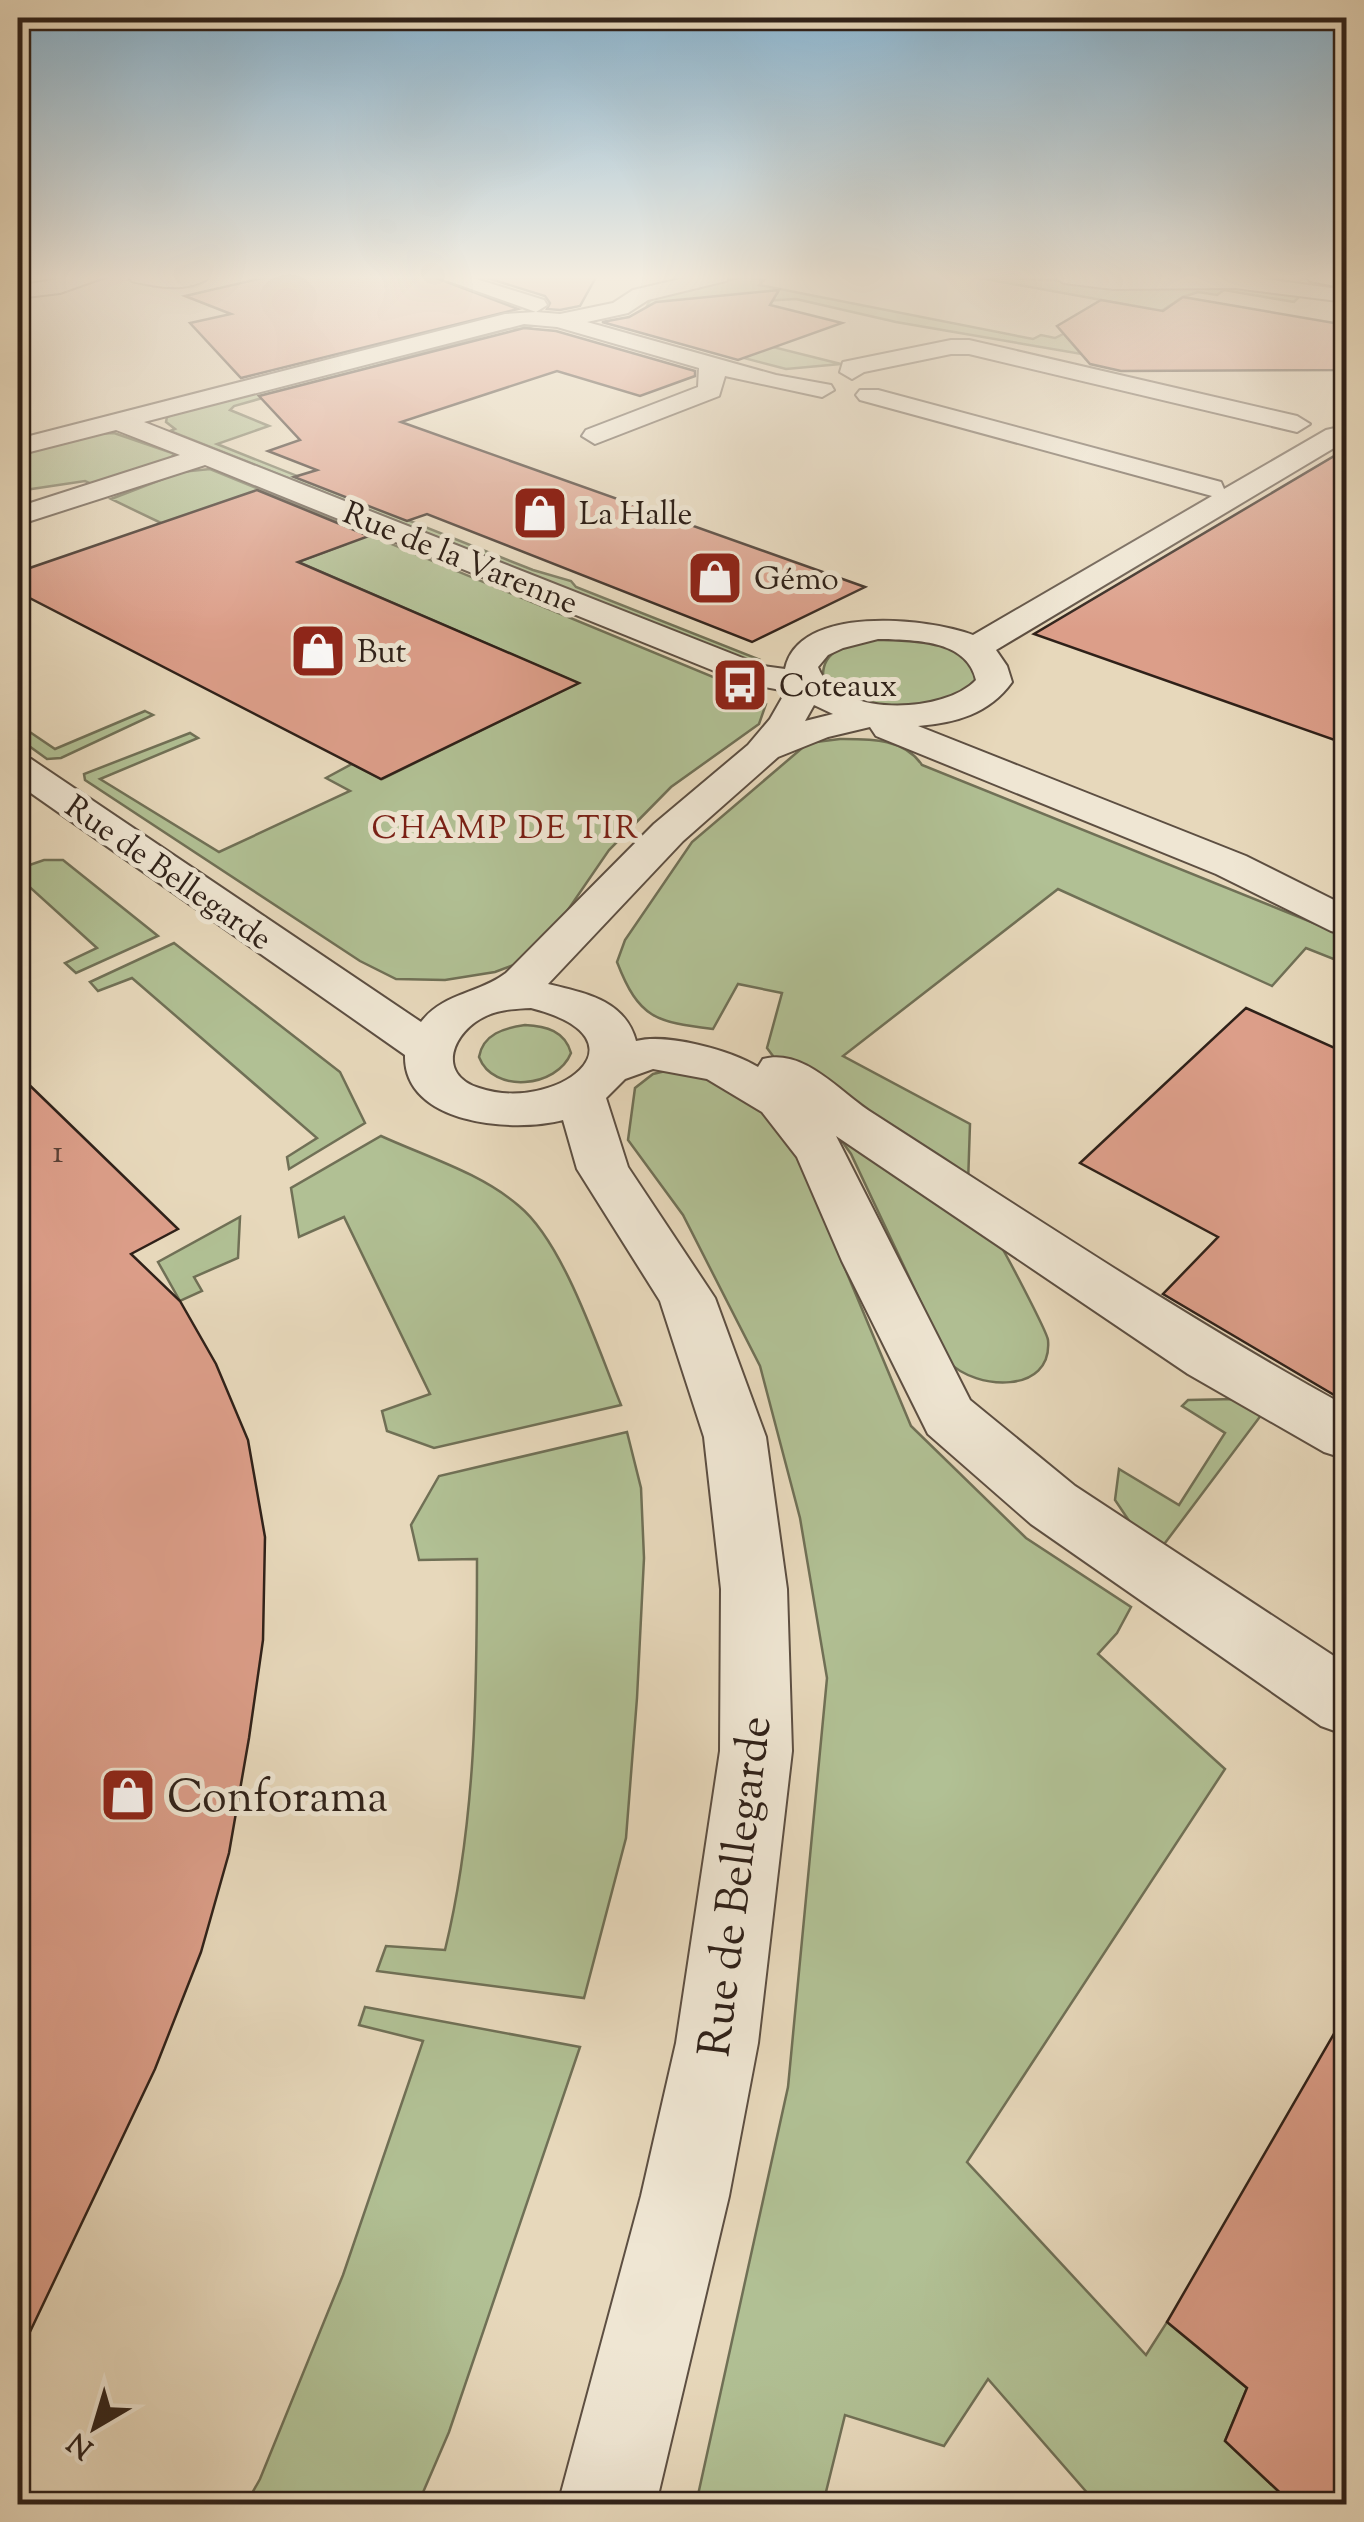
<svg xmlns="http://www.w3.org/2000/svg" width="1364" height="2522" font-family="'Sorts Mill Goudy',serif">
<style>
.green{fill:#b1c094;stroke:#707056;stroke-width:2.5}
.building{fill:#dc9e89;stroke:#2f2119;stroke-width:2.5}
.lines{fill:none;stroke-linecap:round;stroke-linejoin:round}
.minor-casing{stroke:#5d4f42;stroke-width:4}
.major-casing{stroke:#2f2119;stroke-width:4}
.minor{fill:#efe6d3;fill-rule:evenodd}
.major{fill:#e7d8bb;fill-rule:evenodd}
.labels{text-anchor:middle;stroke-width:10;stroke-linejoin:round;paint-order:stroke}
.far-poi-label{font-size:32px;fill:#2f2119;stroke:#efe6d3;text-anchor:start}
.far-street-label{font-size:32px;fill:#2f2119;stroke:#efe6d3}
.far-neighbourhood-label{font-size:32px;letter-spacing:2.5px;fill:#7a1f14;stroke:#efe6d3}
.number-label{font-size:32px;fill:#5a4035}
.near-poi-label{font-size:45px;fill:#2f2119;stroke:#efe6d3;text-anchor:start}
.near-street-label{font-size:45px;fill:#2f2119;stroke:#efe6d3}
</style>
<rect width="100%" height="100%" fill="#e7d8bb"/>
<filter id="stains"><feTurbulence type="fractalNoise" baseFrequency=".002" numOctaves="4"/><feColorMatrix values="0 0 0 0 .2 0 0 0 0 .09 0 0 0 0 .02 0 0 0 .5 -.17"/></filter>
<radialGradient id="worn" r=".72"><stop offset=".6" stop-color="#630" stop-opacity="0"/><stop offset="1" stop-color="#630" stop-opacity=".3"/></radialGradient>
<g class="green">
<path d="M745 277 764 280 759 285 1033 339 1041 335 1055 338 1124 304 974 277 1280 290 1301 295 1294 302 1224 290 1217 295 1198 292 1183 297 1093 356 896 322 796 299 646 308 650 300 668 292Z"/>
<path d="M509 325 530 327 522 331 512 328 234 406 230 410 269 426 217 444 533 570 571 581 576 587 758 659 751 662 170 431 175 429 166 422 167 417 179 412Z"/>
<path d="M741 339 841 364 786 369 717 351Z"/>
<path d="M114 433 175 454 164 463 96 486 85 481 18 491V455L95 434Z"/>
<path d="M210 469 752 693 766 704 759 724 671 787 609 850 550 936 527 960 495 972 445 980 396 979 360 961 85 780 84 774 190 733 198 738 100 779 219 852 350 791 326 778 352 764 382 779 578 683 298 562 346 544 161 523 111 499 181 472Z"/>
<path d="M874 639C907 639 967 637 976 678L971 688C956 694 941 702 925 706 894 714 840 703 823 674 824 647 853 644 874 639Z"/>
<path d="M145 711 153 715 61 758 47 759 18 738V724L55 749Z"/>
<path d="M840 739C870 739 904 738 922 765L1346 936V964L1306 948 1272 986 1058 889 843 1056 970 1124 968 1184 776 1060 767 1048 782 993 738 984 713 1029C656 1022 639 1019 617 962L625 940 692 842 808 743Z"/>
<path d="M44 860H63L158 936 76 973 65 963 97 948 22 880 18 881V869Z"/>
<path d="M174 943 340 1072 365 1123 289 1169 287 1157 317 1138 132 978 98 991 90 982Z"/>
<path d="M525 1025C546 1026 565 1031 571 1053 557 1088 493 1094 479 1057 483 1034 504 1028 525 1025Z"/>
<path d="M678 1068 713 1073 787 1130 911 1426 1026 1538 1131 1607 1117 1633 1098 1654 1225 1769 967 2162 1146 2355 1167 2322 1247 2388 1225 2441 1292 2504H1097L988 2379 944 2446 845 2415 823 2504H696L788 2087 827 1678 800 1518 760 1366 683 1215 628 1140 635 1088 653 1074Z"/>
<path d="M829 1123C869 1151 910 1178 950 1206 964 1216 984 1225 995 1237 1002 1245 1047 1332 1048 1340 1053 1395 975 1390 949 1362L851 1154Z"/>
<path d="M381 1136C427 1157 481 1173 519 1206 564 1243 598 1349 621 1405L434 1448 387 1431 382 1411 430 1394 344 1217 299 1237 291 1188Z"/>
<path d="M240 1217 238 1258 194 1277 202 1291 180 1301 158 1262Z"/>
<path d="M1235 1399 1262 1414 1159 1551 1136 1531 1115 1500 1119 1469 1179 1505 1225 1433 1182 1406 1188 1400Z"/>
<path d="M627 1432 641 1488 644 1558 637 1698 626 1838 584 1998 377 1971 386 1946 445 1950C476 1822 477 1690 477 1559L419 1560 411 1525 439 1476Z"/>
<path d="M365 2007 580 2047 449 2432 418 2504H246L260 2479 343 2275 423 2041 359 2025Z"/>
</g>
<g class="building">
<path d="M267 277H434L518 309 241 378 190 323 231 314 185 296Z"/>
<path d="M484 277H596L580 306 560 310 547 309 550 303 545 296Z"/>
<path d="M779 290 770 305 842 323 738 360 602 322 629 317 656 302Z"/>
<path d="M1183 297 1346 325V370L1121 371 1090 364 1057 326 1101 300 1163 311Z"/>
<path d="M524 328 556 331 695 371V376L640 396 557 371 401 422 865 587 752 642 427 514 407 521 294 477 317 470 268 451 300 440 259 396Z"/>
<path d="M1346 449V744L1034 634Z"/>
<path d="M257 490 369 536 298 562 579 683 381 779 18 592V572Z"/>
<path d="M1246 1008 1346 1053V1402L1163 1294 1218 1237 1080 1163Z"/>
<path d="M18 1074 178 1229 131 1254 180 1301 216 1364 248 1440 265 1537 263 1640 249 1738 229 1853 201 1952 155 2069 18 2357Z"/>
<path d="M1346 2013V2504H1292L1225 2441 1247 2388 1167 2322Z"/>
</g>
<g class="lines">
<g class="minor-casing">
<g id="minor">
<path d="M70 277H105L60 293 18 298V286Z"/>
<path d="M129 277H210C189 293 156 287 132 281Z"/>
<path d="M437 277H470L544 300 547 305 536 312 560 314 613 303 633 290 689 277H729L726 281 648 300 628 313 587 322 776 375 831 385 834 390 822 397 725 376 719 396 595 444 582 436 586 430 698 387 699 368 557 327 524 324 144 422 763 666 785 669C798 604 928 618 973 635L1212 496 860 400 856 395 860 390H878L1221 482 1224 489 1326 430 1335 428 1346 433 1344 442 996 650 1007 666 1012 682C989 714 955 723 918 726L1246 856 1346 906V935L1331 931 1216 874 876 736 870 727 828 737 778 757 683 841 548 984C585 993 625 1000 636 1041 667 1033 730 1050 758 1067L763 1059C805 1048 840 1093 874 1114 1030 1214 1184 1317 1346 1406V1459L1324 1452 1188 1374 836 1136 970 1400 1075 1486 1346 1664V1735L1321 1726 1031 1524 928 1434 842 1261 797 1157 762 1112 707 1079 653 1069 625 1079 606 1098 628 1167 715 1298 766 1437 787 1589 792 1751 758 2043 729 2196 656 2504H558L641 2196 676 2043 720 1751 721 1589 704 1437 660 1301 577 1169 563 1120C514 1133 403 1125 405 1055L18 784V756L31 759 421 1022C443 993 478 994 506 973L654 824 748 745 770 719 786 691 744 683 205 465 18 525V507L180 455 116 430 18 455V439L505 314 536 312ZM878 639C913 640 967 639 976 680 944 714 836 718 818 667L828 655 843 648ZM814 705 833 714 805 721ZM531 1008C655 1040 555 1114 479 1088 435 1074 453 1031 486 1016 500 1009 516 1009 531 1008Z"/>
<path d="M1054 277H1249L1346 290V302L1235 288 1113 289 1064 283Z"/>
<path d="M951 340H969L1297 416 1310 424 1297 432 969 354H951L864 372 852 379 840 372 843 362Z"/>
</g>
</g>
<g class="major-casing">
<path id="major" d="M1307 277H1346V288L1310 281Z"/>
</g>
<use href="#minor" class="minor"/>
<use href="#major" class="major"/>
</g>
<linearGradient id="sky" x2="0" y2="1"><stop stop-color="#88b6d4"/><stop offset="0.44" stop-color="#f4ede0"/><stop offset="1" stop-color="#f4ede0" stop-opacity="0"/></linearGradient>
<rect width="1364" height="630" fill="url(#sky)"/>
<defs>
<g id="shop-square" transform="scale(2.875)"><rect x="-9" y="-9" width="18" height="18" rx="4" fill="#8f2418" stroke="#efe6d3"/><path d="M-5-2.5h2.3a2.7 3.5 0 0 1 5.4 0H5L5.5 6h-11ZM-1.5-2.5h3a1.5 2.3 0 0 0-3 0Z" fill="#fff"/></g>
<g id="bus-square" transform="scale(2.875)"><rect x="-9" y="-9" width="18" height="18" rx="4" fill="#8f2418" stroke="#efe6d3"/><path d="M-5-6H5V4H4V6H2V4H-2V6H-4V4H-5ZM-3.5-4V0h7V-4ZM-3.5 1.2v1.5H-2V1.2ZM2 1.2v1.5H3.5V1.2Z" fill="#fff"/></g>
</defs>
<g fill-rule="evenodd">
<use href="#shop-square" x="540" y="513"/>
<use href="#shop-square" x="715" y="578"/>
<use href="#shop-square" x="318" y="651"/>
<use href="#bus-square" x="740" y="685"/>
<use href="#shop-square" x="128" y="1795"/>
</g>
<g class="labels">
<g class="far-poi-label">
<text x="579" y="524">La Halle</text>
<text x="754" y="589">Gémo</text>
<text x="357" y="662">But</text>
<text x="779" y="696">Coteaux</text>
</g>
<g class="far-street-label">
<text transform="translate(461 557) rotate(22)" y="11">Rue de la Varenne</text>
<text transform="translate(169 872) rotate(35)" y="11">Rue de Bellegarde</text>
</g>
<g class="far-neighbourhood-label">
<text x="506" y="838">CHAMP DE TIR</text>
</g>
<g class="number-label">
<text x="58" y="1162">1</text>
</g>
<g class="near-poi-label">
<text x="167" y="1811">Conforama</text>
</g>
<g class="near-street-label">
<text transform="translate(733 1886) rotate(-83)" y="16">Rue de Bellegarde</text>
</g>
</g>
<rect width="1364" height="2522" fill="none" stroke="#e7d8bb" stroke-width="60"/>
<rect x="20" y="20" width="1324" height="2482" fill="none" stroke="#2f2119" stroke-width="5"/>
<rect x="30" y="30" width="1304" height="2462" fill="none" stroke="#2f2119" stroke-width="2.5"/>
<g transform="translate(95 2427) rotate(218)" stroke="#efe6d3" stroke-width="8" paint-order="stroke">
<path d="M0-8L18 38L0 25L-18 38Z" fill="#2f2119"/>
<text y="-15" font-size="28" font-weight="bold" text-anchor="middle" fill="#2f2119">N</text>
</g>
<rect width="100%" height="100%" filter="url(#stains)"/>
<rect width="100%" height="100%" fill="url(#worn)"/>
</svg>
